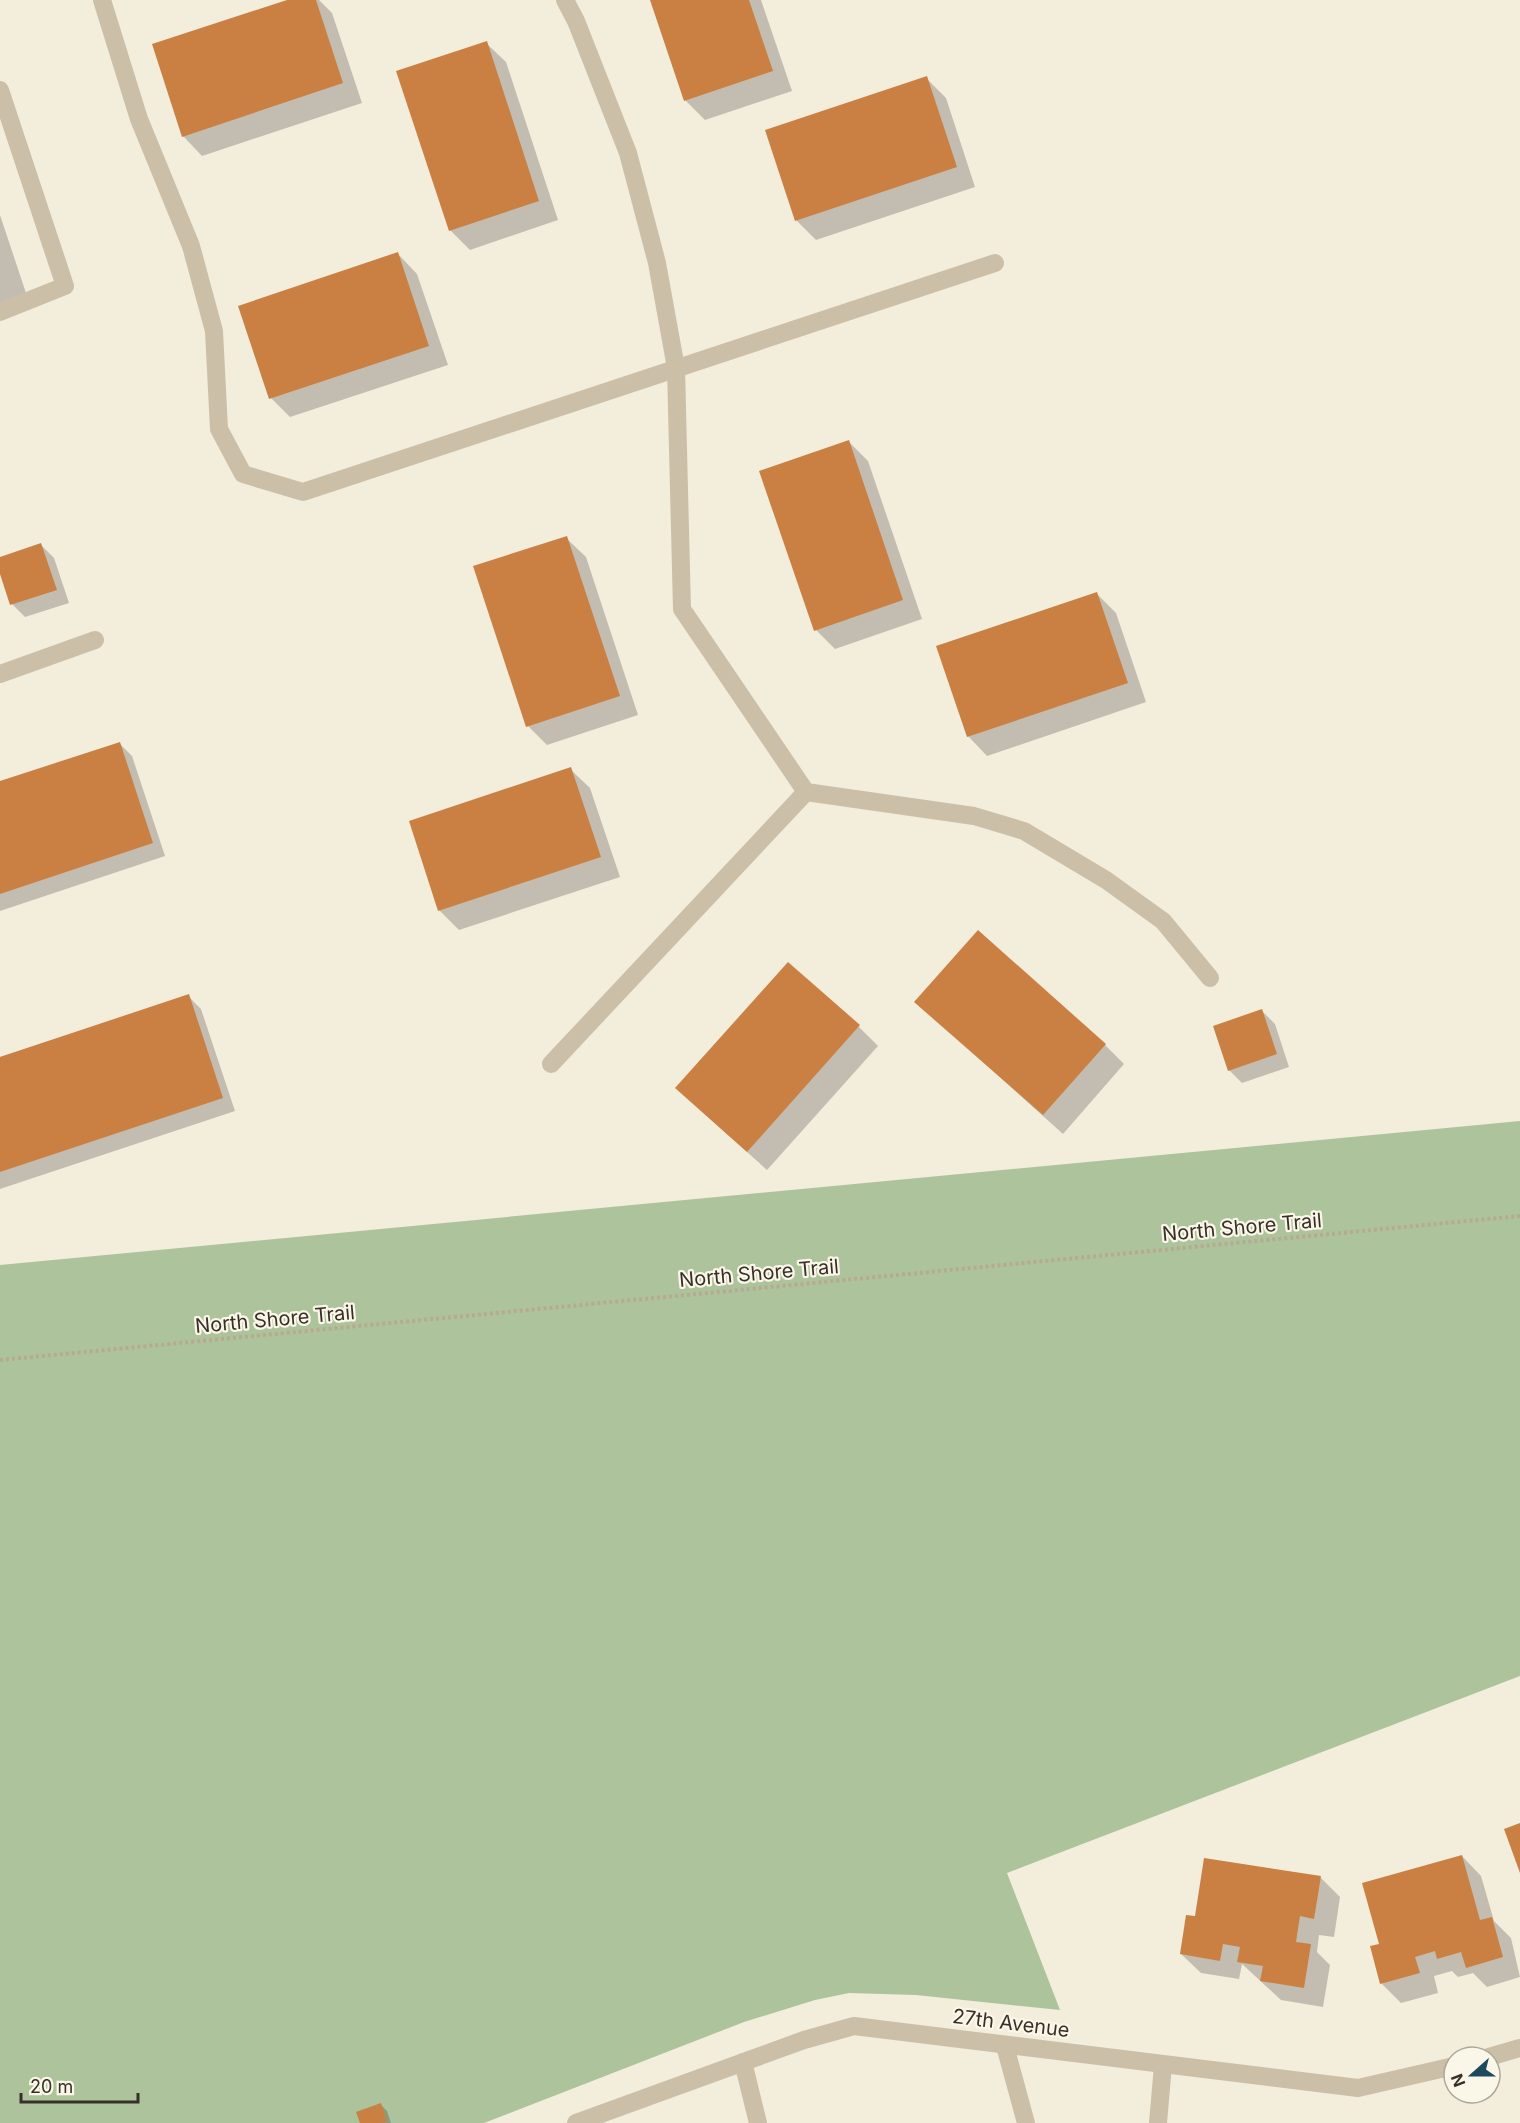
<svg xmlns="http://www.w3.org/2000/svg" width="1520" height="2123" font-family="Inter,sans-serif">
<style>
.green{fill:#adc39b}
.shadow{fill:#0003}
.building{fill:#ca8042}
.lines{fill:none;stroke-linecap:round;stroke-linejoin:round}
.path{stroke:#b7aa91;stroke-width:4;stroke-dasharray:3 3;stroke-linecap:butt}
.minor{stroke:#ccbfa7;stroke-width:18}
.labels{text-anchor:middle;stroke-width:4.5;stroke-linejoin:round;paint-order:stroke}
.street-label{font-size:20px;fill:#383028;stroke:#faf6e8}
</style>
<rect width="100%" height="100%" fill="#f3eddc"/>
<path class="green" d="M1520 1121V1676L1007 1873 1060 2010 916 1995 849 1993 815 2000 744 2022 484 2123H0V1265Z"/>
<g class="shadow">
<path d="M292 0H319L332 13 362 103 202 156 183 136Z"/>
<path d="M652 0H761L792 91 705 120 685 100Z"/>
<path d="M486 43 506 62 558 220 470 250 450 230Z"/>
<path d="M926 78 946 98 975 187 816 240 796 220Z"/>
<path d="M0 215 27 296 0 305Z"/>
<path d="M398 254 417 274 448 365 290 417 271 398Z"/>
<path d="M849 442 868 461 922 619 835 649 816 630Z"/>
<path d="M566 538 586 557 638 715 547 745 528 726Z"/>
<path d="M41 545 54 558 69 603 25 617 12 604 0 569V558Z"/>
<path d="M1097 594 1116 613 1146 702 987 756 968 736Z"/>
<path d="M119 743 132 756 165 856 0 911V783Z"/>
<path d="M570 769 590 788 620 877 459 930 440 911 410 822Z"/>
<path d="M188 996 201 1009 235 1111 0 1189V1057Z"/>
<path d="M916 1002 1105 1045 1124 1064 1063 1134Z"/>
<path d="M1262 1011 1275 1024 1289 1067 1242 1083 1229 1070Z"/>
<path d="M858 1026 878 1046 767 1170 697 1107Z"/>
<path d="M1462 1856 1481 1876 1494 1921 1511 1938 1520 1977 1487 1987 1473 1973 1458 1977 1452 1971 1434 1976 1438 1993 1401 2003 1382 1984 1372 1948 1381 1945Z"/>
<path d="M1321 1878 1340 1897 1334 1937 1319 1935 1317 1952 1330 1965 1323 2007 1281 2000 1242 1964 1239 1979 1201 1973 1181 1954 1196 1918Z"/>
<path d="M381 2105 387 2111 391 2123H361Z"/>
</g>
<g class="building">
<path d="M287 0H316L343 83 182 137 152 44Z"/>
<path d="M650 0H749L773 71 684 101Z"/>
<path d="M487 41 539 201 449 231 396 71Z"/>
<path d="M927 76 957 167 795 221 765 130Z"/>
<path d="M398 252 429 346 269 399 238 306Z"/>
<path d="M849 440 903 600 814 631 759 471Z"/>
<path d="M567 536 620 696 526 727 473 566Z"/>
<path d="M41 543 57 590 10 605 0 574V557Z"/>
<path d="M1097 592 1128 683 967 737 936 646Z"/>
<path d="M120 742 153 843 0 894V781Z"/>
<path d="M571 767 601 857 438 911 409 821Z"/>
<path d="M978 930 1106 1044 1043 1115 914 1002Z"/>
<path d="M788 962 860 1025 747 1152 675 1088Z"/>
<path d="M189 994 223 1098 0 1172V1057Z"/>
<path d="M1262 1009 1277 1054 1228 1071 1213 1026Z"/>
<path d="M1520 1823V1873L1504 1829Z"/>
<path d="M1462 1855 1480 1920 1492 1917 1503 1957 1466 1968 1461 1952 1437 1959 1435 1951 1415 1957 1420 1973 1380 1984 1370 1946 1379 1944 1362 1883Z"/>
<path d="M1204 1858 1321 1876 1314 1919 1300 1916 1296 1942 1311 1944 1304 1988 1260 1981 1263 1966 1237 1962 1240 1947 1223 1944 1220 1961 1180 1954 1186 1915 1195 1916Z"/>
<path d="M381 2103 387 2121 382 2123H360L356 2112Z"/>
</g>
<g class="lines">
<path class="path" d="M0 1360 1520 1216"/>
<g class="minor">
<path d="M102 0 139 119 191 246 214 331 219 429 243 474 303 492 995 263"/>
<path d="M565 0 576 21 628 153 657 263 676 368 682 609 806 792 974 816 1024 831 1106 880 1163 921 1210 978"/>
<path d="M0 90 65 286 0 312"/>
<path d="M0 674 95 640"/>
<path d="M551 1064 806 792"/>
<path d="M1005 2046 1026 2123"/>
<path d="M1489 2057 1520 2048"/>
<path d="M743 2062 758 2123"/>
<path d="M576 2123 804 2040 854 2026 1358 2088 1454 2066"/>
<path d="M1158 2123 1163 2065"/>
</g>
</g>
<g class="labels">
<g class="street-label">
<text transform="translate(1242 1227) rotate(-5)" y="7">North Shore Trail</text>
<text transform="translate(759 1273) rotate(-5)" y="7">North Shore Trail</text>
<text transform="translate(275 1319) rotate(-5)" y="7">North Shore Trail</text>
<text transform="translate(1011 2023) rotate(7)" y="7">27th Avenue</text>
</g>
</g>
<g transform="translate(1472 2075) rotate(249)"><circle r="28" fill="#faf6e8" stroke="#aca79b" stroke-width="1.5"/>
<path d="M0-4.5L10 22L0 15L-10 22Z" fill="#1c495b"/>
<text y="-9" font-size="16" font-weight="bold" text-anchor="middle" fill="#383028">N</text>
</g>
<path d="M21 2093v9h117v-9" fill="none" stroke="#383028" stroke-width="3"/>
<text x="30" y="2093" font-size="18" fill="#383028" stroke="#faf6e8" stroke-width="4.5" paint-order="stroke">20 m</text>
</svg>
